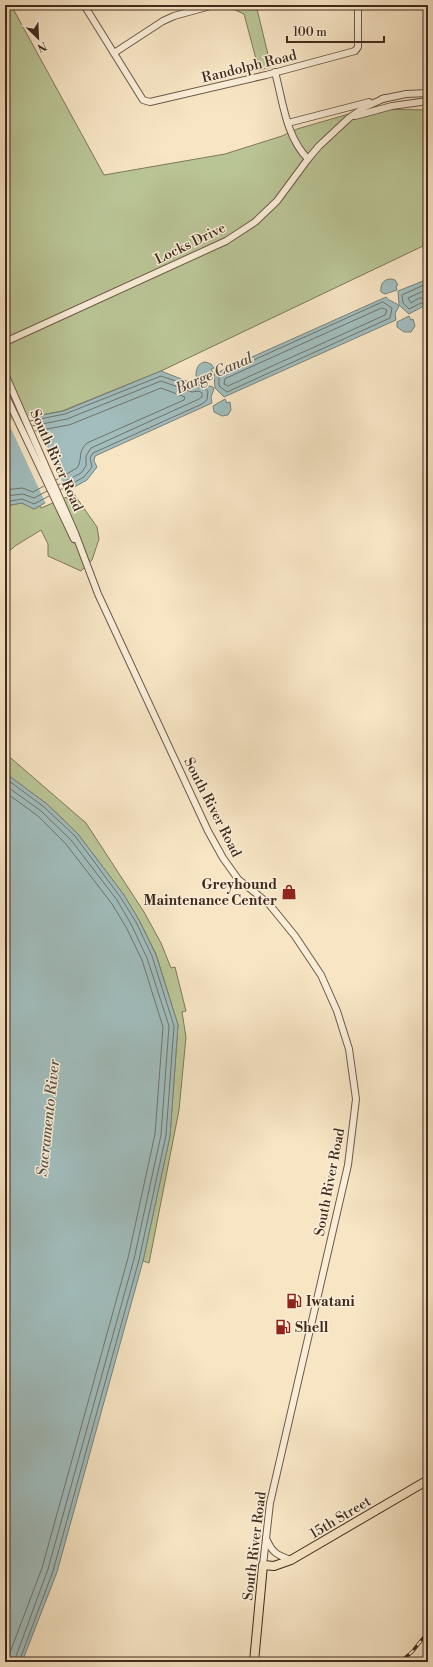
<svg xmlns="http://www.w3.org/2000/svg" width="433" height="1667" font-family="'Libre Bodoni',serif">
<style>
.green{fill:#bac596;stroke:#7e7859}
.water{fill:#a1bdbd;stroke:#7b827d}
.pier{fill:#f7e5c4}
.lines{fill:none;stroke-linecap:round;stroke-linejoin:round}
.shore{stroke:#71746c;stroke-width:1}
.minor-casing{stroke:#6e5946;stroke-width:8}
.major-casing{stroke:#412a1c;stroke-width:10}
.minor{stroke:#faeed9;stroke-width:6}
.major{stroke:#f7e5c4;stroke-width:8}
.rail-casing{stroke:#412a1c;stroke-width:3.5}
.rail{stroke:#faeed9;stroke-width:2;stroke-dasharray:6;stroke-linecap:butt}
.labels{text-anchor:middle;stroke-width:3;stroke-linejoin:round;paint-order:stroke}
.street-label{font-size:14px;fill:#412a1c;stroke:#faeed9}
.poi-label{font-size:14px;font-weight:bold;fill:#412a1c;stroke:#faeed9;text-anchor:start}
.water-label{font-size:15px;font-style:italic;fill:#594f44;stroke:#faeed9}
</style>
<rect width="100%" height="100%" fill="#f7e5c4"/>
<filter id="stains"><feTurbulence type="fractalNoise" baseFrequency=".005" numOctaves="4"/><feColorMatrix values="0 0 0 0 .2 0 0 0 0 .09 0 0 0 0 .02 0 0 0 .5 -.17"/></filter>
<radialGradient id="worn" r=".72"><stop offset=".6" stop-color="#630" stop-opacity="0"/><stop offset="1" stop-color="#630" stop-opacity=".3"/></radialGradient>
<g class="green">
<path d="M5 5H11L104 175 225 154 282 136 297 129 366 109 428 110 423 246 161 371 62 411 15 420 5 426Z"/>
<path d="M234 5H260L257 9 271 67 259 70 244 14 233 9Z"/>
<path d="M74 494 97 527 99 539 92 560 81 571 48 556V544L41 530 15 546 5 555V506L22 503 34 509 40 506 41 508Z"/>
<path d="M5 753 86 823 144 912 161 943 171 968 175 967 186 1011 182 1012 186 1037 179 1110 149 1263 143 1261 170 1136 178 1025 156 954 139 920 124 895 78 834 47 804 5 773Z"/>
</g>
<g class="water">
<path d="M391 279 395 280 398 285 396 286 397 290 385 294 381 292C380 285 383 279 391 279Z"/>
<path d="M428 279V306L422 307 409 314 399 305 398 291Z"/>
<path d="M386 297C390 302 396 302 399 306L395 314 396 320 224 397 215 388 214 374Z"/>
<path d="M409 316 411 320 413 319 415 326 411 332H404L397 327V322Z"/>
<path d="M205 362 211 364 214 368 211 369 213 373 200 378 196 376C196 369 198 363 205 362Z"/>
<path d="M161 371 194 384 202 380 206 385 213 387 214 389 211 397 212 403 95 456 94 461 97 467 87 480 34 509 22 503 5 506V426L15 420 64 411Z"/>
<path d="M225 399 227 403 230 402 231 410 228 415 222 416 214 412 213 406Z"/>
<path d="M5 773 47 804 78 834 124 895 139 920 156 955 178 1025 170 1136 143 1261 57 1572 22 1662H5Z"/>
</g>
<path class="pier" d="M32 415 67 493 46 504 8 422 14 418Z"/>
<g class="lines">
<g class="shore">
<path d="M428 283 402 295 403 303 409 309 421 303H428"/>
<path d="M428 289 408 298 411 303 419 298H428"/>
<path d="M383 302 392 308 390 318 227 392 219 386V376Z"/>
<path d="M382 308 387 310 385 315 228 386 224 384 225 379Z"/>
<path d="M30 421 65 414 161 376 193 387 200 385 208 391 207 400 202 404 93 453 90 458 92 467 84 477 60 490"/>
<path d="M32 426 67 419 161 381 192 392 199 391 202 393V397L199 399 91 448 86 456V466L81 473 58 485"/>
<path d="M35 431 69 425 161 388 185 397 184 400 87 443C77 452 83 460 77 468L56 480"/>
<path d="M5 490 22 488 33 492 44 486"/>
<path d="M5 496 23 494 34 498 47 491"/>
<path d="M5 502 22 499 34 504 49 496"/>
<path d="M5 778 44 807 75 836 121 898 136 922 152 956 174 1026 166 1135 139 1260 53 1571 19 1662"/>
<path d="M5 785 41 811 71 840 117 900 131 924 147 958 169 1026 161 1135 134 1259 48 1569 14 1662"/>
<path d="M5 792 38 816 66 844 112 904 126 927 142 960 163 1027 155 1134 128 1258 42 1568 9 1655 8 1662"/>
</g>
<g class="minor-casing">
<g id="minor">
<path d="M84 5 143 100 150 102 266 75 355 51 358 47V5"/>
<path d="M114 53 163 21 174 16 214 5"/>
<path d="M275 72C283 102 286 137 308 159"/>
<path d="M382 99 406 94 428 93"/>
<path d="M355 116 392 106 428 101"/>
<path d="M288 123 369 102"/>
<path d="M5 342 226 241 255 222 277 201 308 159 319 146 349 118 365 107 385 98"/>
<path d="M5 374 75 533 98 594 208 831 223 858 238 879 269 904 295 936 321 975 337 1011 349 1049 356 1099 348 1165 270 1503 263 1565"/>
<path d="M5 394 74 539"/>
<path d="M266 1538C272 1553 277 1555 291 1560"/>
</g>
</g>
<g class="major-casing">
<path id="major" d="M254 1662 263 1565 274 1566 291 1560 428 1480"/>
</g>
<use href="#minor" class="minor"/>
<use href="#major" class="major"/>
<g class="rail-casing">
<path id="rail" d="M400 1662 412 1652 428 1632"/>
</g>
<use href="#rail" class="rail"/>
</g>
<defs>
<g id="shop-bare" transform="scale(1.2)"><path d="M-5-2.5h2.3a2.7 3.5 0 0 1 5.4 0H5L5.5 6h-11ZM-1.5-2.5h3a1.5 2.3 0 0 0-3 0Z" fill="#8f2418" stroke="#faeed9" stroke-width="2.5" paint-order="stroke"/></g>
<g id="fuel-bare" transform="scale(1.2)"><path d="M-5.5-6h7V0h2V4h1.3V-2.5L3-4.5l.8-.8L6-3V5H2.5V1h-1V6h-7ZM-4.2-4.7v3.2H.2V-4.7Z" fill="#8f2418" stroke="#faeed9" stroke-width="2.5" paint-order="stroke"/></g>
</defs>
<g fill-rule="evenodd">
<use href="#shop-bare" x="289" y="892"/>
<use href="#fuel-bare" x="294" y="1301"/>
<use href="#fuel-bare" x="283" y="1327"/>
</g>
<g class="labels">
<g class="street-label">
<text transform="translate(249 66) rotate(-14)" y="5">Randolph Road</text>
<text transform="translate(190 243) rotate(-26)" y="5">Locks Drive</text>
<text transform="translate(57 460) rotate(66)" y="5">South River Road</text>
<text transform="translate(213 807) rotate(63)" y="5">South River Road</text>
<text transform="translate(329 1182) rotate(-79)" y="5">South River Road</text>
<text transform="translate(340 1517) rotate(-31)" y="5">15th Street</text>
<text transform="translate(254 1546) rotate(-83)" y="5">South River Road</text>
</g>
<g class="poi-label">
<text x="277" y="889" text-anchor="end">Greyhound<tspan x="277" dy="16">Maintenance Center</tspan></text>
<text x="306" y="1306">Iwatani</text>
<text x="295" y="1332">Shell</text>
</g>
<g class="water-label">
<text transform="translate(214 373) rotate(-23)" y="5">Barge Canal</text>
<text transform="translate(48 1118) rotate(-84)" y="5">Sacramento River</text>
</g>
</g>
<rect width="433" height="1667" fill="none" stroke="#f7e5c4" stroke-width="20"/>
<rect x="6" y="6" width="421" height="1655" fill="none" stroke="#412a1c" stroke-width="2"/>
<rect x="10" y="10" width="413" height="1647" fill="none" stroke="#412a1c"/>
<g transform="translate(38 38) rotate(156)" stroke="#faeed9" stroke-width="3" paint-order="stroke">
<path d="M0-3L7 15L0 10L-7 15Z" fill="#412a1c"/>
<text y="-6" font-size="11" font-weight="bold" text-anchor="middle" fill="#412a1c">N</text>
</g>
<path d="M287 36v6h97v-6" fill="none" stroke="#412a1c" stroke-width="2"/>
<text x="293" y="36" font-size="12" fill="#412a1c" stroke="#faeed9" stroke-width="3" paint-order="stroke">100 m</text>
<rect width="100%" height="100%" filter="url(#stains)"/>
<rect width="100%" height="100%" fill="url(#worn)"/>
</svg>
